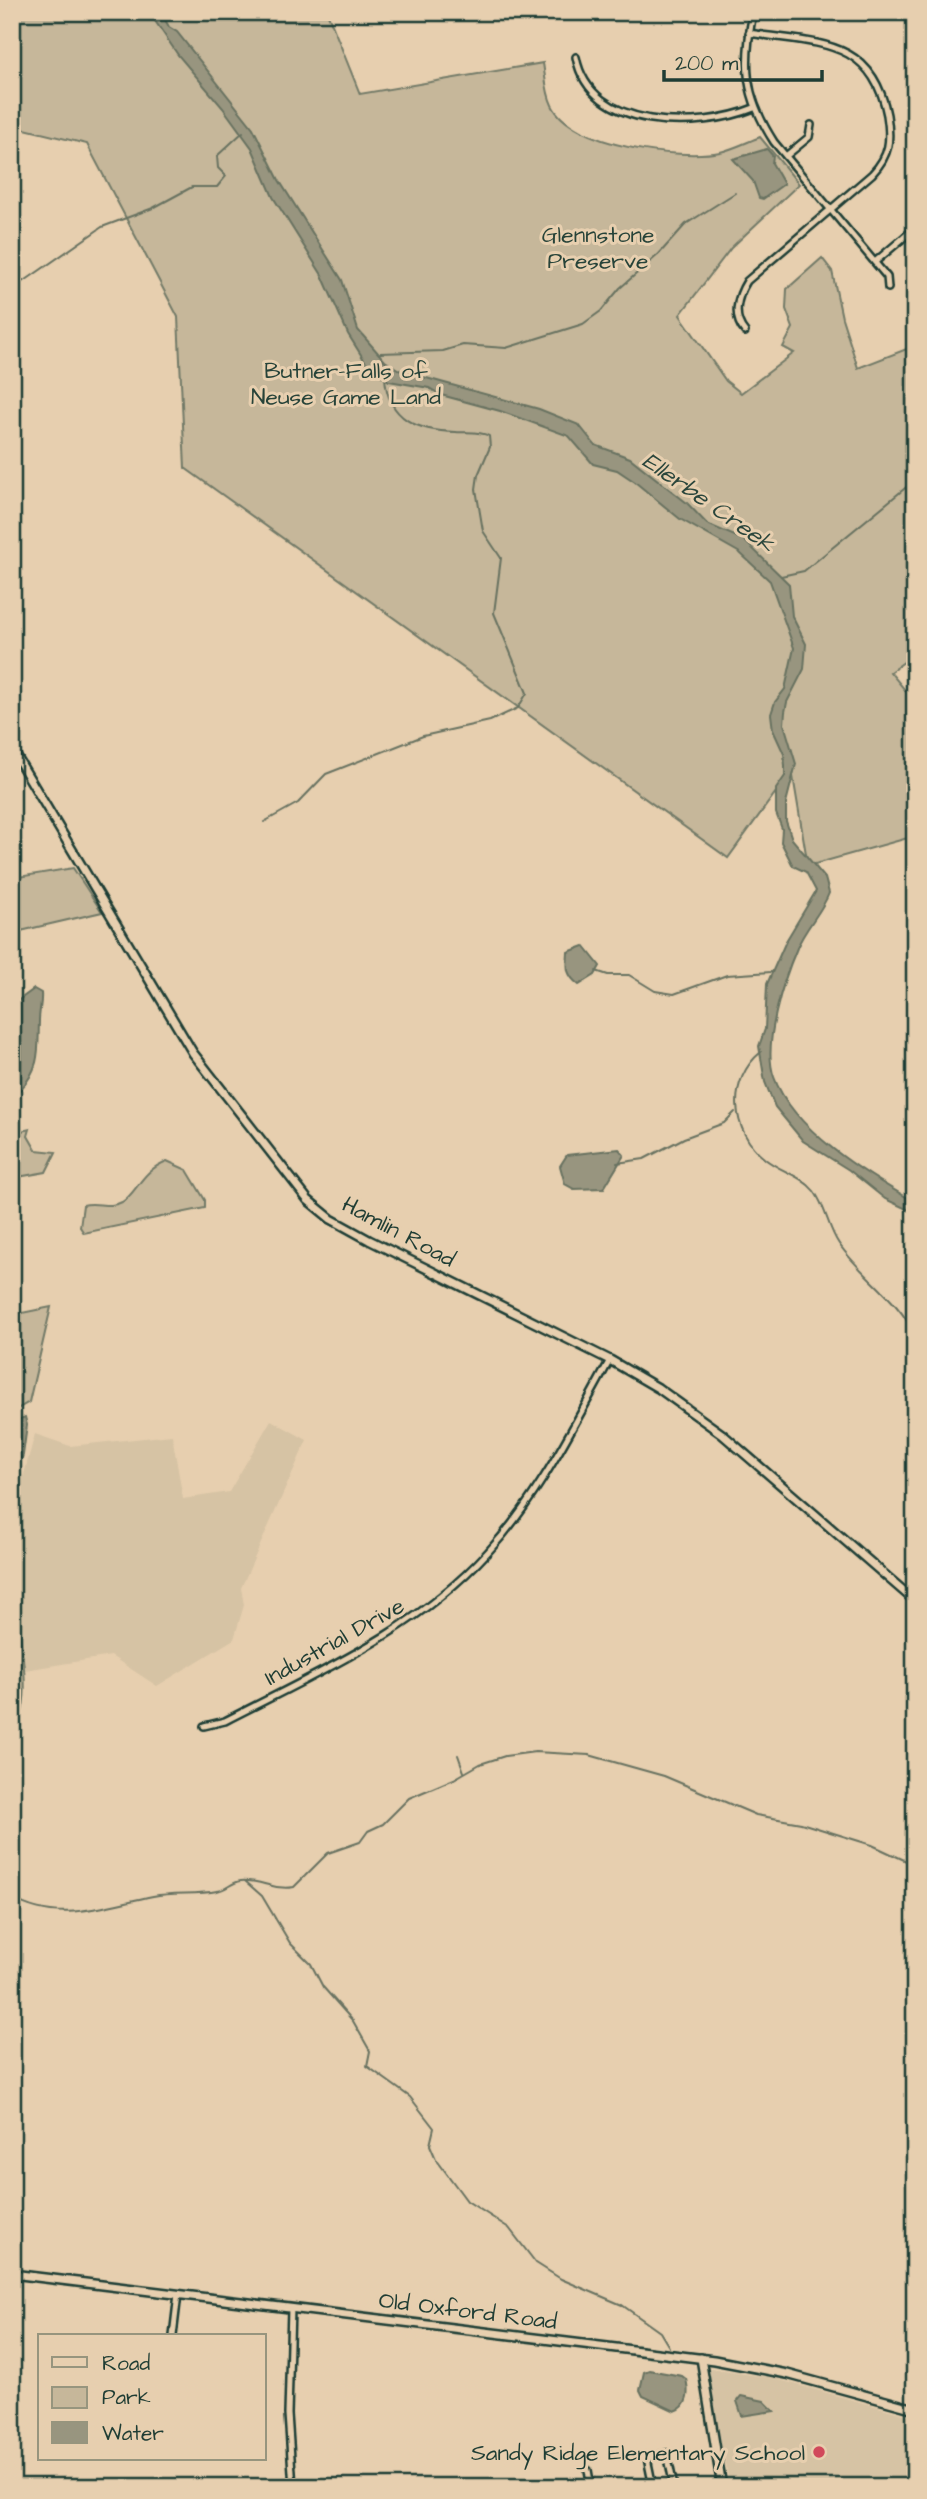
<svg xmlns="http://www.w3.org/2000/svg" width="927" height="2499" font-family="'Architects Daughter',sans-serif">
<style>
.built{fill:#d6c3a4}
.green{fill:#c6b79a;stroke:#727a67;stroke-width:2}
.water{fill:#98957f;stroke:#687261;stroke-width:2}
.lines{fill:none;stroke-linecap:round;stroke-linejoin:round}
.stream{stroke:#687261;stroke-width:2}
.minor-casing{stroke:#1f3d34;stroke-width:10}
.tertiary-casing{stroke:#1f3d34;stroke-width:12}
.minor{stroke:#e7cfaf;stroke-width:5}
.tertiary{stroke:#e7cfaf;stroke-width:7}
.poi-dot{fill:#d1495b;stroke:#e7cfaf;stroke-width:2.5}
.labels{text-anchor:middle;stroke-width:6;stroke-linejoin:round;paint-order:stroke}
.park-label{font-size:23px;fill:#274339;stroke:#e7cfaf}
.street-label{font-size:23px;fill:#1f3d34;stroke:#e7cfaf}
.poi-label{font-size:23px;fill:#1f3d34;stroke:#e7cfaf;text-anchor:end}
.water-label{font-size:24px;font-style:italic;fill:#2b463c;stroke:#e7cfaf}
</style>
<rect width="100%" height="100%" fill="#e7cfaf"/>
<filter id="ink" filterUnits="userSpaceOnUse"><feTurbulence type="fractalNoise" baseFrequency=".0143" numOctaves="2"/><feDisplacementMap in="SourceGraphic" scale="14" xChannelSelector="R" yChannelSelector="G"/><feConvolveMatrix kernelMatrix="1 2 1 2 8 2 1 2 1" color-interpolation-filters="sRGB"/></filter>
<g filter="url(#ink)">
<g class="built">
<path d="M271 1420 307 1440 241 1588 244 1605 234 1639 157 1686 111 1656 25 1670 12 1572V1518L35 1434 70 1446 172 1435 183 1499 229 1492Z"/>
<path d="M710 2369 773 2378 915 2417V2487H730L708 2377Z"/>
</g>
<g class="green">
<path d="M12 12H327L360 94 543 63C545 75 546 93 552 105 571 146 679 160 720 152 733 149 747 142 760 137L799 184 731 248 680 315 726 381 741 393 794 353 783 347 793 328 786 309 787 289 822 258 832 271 842 318 858 368 912 347 915 340V654L890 672 915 702V836L808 866 792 770 728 858 185 468 178 317 87 144 12 126Z"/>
<path d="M73 868 102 912 12 933V878Z"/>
<path d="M30 1129 28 1136 36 1150 56 1152 46 1172 12 1178V1133Z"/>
<path d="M167 1161 187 1170 205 1200V1208L84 1233 80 1227 83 1205C96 1201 109 1209 122 1202 137 1193 141 1171 167 1161Z"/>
<path d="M51 1307 29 1402 12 1412V1315Z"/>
<path d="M12 1589C17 1626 38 1703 12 1732Z"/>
</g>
<g class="water">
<path d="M149 12H161L169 27 177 32 253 128 279 180 342 280 358 330 385 361 401 371 539 409 579 425 595 445 630 458 687 503 707 524 744 540 789 584 792 616 806 644 804 669 787 702 785 712 784 724 796 764 786 803V821L792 839 825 878 829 893C822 912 805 928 797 948 784 978 762 1045 774 1077 793 1130 867 1175 915 1202V1213L885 1199 849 1170 803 1141 775 1107 765 1082 759 1046 765 1029 767 984 786 941 816 891 806 872 793 866 781 842 782 829 776 813V789L785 776V766L784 754 773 730 771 714 775 702 785 689 794 648 770 581 740 553 680 519 635 482 617 470 593 464 569 436 500 411 441 395 429 388 389 381 368 366 348 334 322 275 273 197 252 148 223 108 178 55Z"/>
<path d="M767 149 773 156 772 163 784 184 763 199 759 198 753 181 733 159Z"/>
<path d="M584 946 600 966 595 975 579 985C565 974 567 967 568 952Z"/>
<path d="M34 989 41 993C42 1002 39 1011 39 1021 38 1050 41 1067 20 1090L12 1082V1005Z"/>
<path d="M619 1149 624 1155 604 1188 574 1189 565 1184 560 1166 567 1155Z"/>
<path d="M25 1417 27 1425 23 1455 22 1458 12 1457V1422Z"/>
<path d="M649 2370 682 2376 686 2379C689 2391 689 2407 675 2411L643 2396 640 2390 644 2372Z"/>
<path d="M741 2396 764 2401 774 2411 742 2416 737 2401Z"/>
</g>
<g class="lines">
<g class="stream">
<path d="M12 286 26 280 102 227 153 208 192 187H217L226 176 218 168 217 156 243 132"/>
<path d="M380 353 443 351 463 345 506 348 583 324 601 311 620 288 659 254 686 224 735 193"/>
<path d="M781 576 804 571 915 480"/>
<path d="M264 822 298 803 326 774 423 736 490 721 518 708 527 693 494 613 501 558 483 531 476 489 478 475 490 447 489 436C480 431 467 433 456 432 418 431 388 420 385 378"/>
<path d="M596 971 608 975H629L655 991 674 994 727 975 771 972"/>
<path d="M761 1052C727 1080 730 1131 765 1159 780 1171 802 1176 814 1191 826 1207 828 1228 839 1244 862 1277 898 1298 915 1335"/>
<path d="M617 1163 644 1159 684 1138 724 1123 735 1112"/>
<path d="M458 1755 464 1772"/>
<path d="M245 1881 262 1896 290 1943 311 1964 323 1987 353 2021 370 2051 367 2066 410 2097 434 2128 430 2145 436 2159 467 2201 509 2228 536 2263 561 2279 622 2305 660 2332 669 2347"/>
<path d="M12 1898C59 1925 103 1906 153 1896 174 1892 196 1895 217 1891 226 1890 232 1882 241 1881 259 1879 275 1891 294 1887L328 1853 360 1842 368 1831 383 1824 409 1798 454 1779 480 1764 505 1756 535 1752 589 1755 664 1776 756 1815 801 1823 872 1845 915 1865"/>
</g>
<g class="minor-casing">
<g id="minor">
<path d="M753 12C743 66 744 95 774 142L887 277 888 288"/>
<path d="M911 12 915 16"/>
<path d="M576 57C590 132 700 130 754 108"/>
<path d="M786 156 809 137 811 125"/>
<path d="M875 262 915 228"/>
<path d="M745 332C732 317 737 297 747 281L872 174C890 155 891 140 887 115 872 37 815 44 749 33"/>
<path d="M204 1726 225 1721C318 1673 416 1631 488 1552 539 1497 573 1426 610 1360"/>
<path d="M291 2308 288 2414 293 2487"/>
<path d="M173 2336 178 2294"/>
<path d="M588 2470 591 2487"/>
<path d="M653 2487 647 2458 667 2453 674 2487"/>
</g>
</g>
<g class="tertiary-casing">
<g id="tertiary">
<path d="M12 749 193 1053 308 1200 331 1219 369 1240 610 1360 658 1388 722 1434 915 1601"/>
<path d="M12 2274 714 2360 787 2374 915 2409"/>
<path d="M701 2358 722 2487"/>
</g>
</g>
<use href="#minor" class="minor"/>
<use href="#tertiary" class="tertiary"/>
</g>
</g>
<circle class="poi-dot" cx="819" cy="2452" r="7"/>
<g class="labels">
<g class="park-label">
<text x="598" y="242">Glennstone<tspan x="598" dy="26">Preserve</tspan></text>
<text x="346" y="378">Butner-Falls of<tspan x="346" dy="26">Neuse Game Land</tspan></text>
</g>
<g class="street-label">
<text transform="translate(399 1231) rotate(28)" y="8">Hamlin Road</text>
<text transform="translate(334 1641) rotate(-29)" y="8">Industrial Drive</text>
<text transform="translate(468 2310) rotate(7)" y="8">Old Oxford Road</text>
</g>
<g class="poi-label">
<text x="805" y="2460">Sandy Ridge Elementary School</text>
</g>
<g class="water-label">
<text transform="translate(709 502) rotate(35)" y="8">Ellerbe Creek</text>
</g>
</g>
<rect width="927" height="2499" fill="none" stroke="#e7cfaf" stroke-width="42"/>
<rect x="21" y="21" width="885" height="2457" fill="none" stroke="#1f3d34" stroke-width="2.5" filter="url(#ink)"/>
<rect x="38" y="2334" width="228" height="126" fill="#e7cfaf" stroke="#97957e" stroke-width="2"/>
<rect x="52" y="2357" width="35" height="10" fill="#e7cfaf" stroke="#97957e" stroke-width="2"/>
<text x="102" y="2370" font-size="21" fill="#1f3d34">Road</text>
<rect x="52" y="2387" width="35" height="21" fill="#c6b79a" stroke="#97957e" stroke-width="2"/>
<text x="102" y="2404" font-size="21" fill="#1f3d34">Park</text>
<rect x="52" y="2422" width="35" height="21" fill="#98957f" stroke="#97957e" stroke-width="2"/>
<text x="102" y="2440" font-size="21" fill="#1f3d34">Water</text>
<path d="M664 70v10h158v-10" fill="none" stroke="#1f3d34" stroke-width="3.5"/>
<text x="675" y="70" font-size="21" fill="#1f3d34" stroke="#e7cfaf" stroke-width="5" paint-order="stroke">200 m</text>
</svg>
